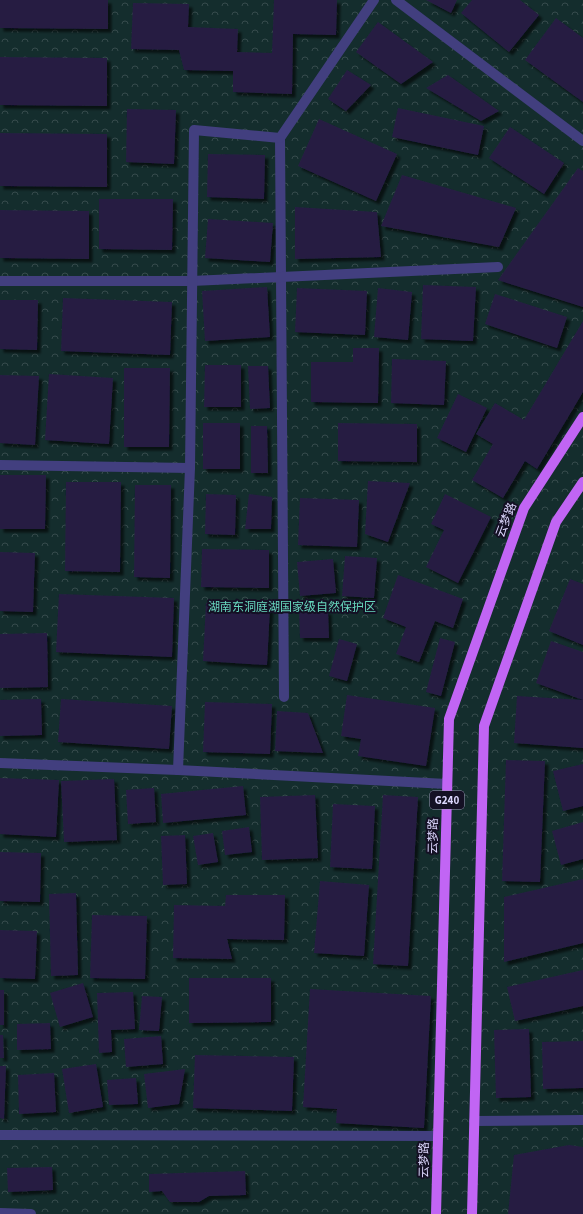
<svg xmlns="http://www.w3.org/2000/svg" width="583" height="1214" font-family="'Source Sans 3','Noto Sans SC',sans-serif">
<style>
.forest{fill:url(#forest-crowns)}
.building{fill:#261e43;filter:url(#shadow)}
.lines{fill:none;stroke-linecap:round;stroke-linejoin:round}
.street{stroke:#423f7f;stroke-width:10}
.primary{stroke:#c165f4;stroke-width:10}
.labels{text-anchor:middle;stroke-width:4;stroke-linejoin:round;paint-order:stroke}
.shield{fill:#141024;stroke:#9f9bbb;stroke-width:1}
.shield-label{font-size:11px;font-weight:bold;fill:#dbd6fc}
.street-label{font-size:12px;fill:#dbd6fc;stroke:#141024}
.park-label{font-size:12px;fill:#67d7bd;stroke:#141024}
</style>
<defs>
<pattern id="forest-crowns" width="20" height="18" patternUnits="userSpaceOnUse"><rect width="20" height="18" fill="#142d2d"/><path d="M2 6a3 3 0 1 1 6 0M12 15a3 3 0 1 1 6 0" fill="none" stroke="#364b4c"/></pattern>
<filter id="shadow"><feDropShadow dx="3.5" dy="3.5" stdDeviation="1" flood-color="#0009"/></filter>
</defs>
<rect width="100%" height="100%" fill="#141024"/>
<rect class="forest" x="0" y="0" width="583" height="1214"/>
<g class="building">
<path d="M0 0H108V29L0 28Z"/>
<path d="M274 0H337L336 35 293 34 292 94 233 92V71L184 70 179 50 131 49 133 3 189 4 188 27 238 29 237 52 272 53Z"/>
<path d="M426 0H457L451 13Z"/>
<path d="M472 0H520L539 15 509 52 461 13Z"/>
<path d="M556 18 583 38V102L525 60Z"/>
<path d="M378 22 433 62 401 84 356 52Z"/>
<path d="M0 57 107 58V106L0 105Z"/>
<path d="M347 70 371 85 346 111 328 99Z"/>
<path d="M448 75 499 111 481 121 426 88Z"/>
<path d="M398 108 484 126 478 155 392 137Z"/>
<path d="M127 109 176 110 174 164 126 162Z"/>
<path d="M319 119 397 154 376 201 298 166Z"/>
<path d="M510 127 564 163 544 194 489 158Z"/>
<path d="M0 133 107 134V187L0 186Z"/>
<path d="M208 154 265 155 264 199 207 197Z"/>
<path d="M578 168 583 171V307L498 280Z"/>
<path d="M402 175 516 208 499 247 381 226Z"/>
<path d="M99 199H173L172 250 99 249Z"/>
<path d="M295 207 377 212 381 257 295 259Z"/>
<path d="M0 210 89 211V259L0 258Z"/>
<path d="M208 219 273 223 270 262 205 258Z"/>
<path d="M423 285 476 287 473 341 421 339Z"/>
<path d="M267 287 270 337 205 341 202 291Z"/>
<path d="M297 288 367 291 365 335 295 332Z"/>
<path d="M378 288 412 292 408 340 374 337Z"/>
<path d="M495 294 567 317 557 348 485 324Z"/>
<path d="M63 298 172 302 170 355 61 351Z"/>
<path d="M0 300H38L37 350 0 349Z"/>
<path d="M583 321V392L537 469 525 461 503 498 472 480 493 444 476 434 495 403 524 420Z"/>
<path d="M353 348H379L378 403 311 402V362H353Z"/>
<path d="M392 359 446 361 444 405 391 403Z"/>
<path d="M205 365H241V407H204Z"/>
<path d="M248 366H268L270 408 250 409Z"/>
<path d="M124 368H170L169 447H124Z"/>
<path d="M49 374 113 378 109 444 45 440Z"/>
<path d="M0 375 39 376 35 445 0 443Z"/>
<path d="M458 394 487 408 466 452 437 438Z"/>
<rect x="203" y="423" width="37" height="46"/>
<path d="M338 423 417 424V462L338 461Z"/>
<path d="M251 426H267L268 473H251Z"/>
<path d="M0 475H46L45 529H0Z"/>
<path d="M368 481 410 483 388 542 365 534Z"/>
<path d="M66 482H121L120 572 65 571Z"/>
<path d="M135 485H171L170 578 134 577Z"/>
<path d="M206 494 236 495 235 535 205 534Z"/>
<path d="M249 494 272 497 271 529H245Z"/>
<path d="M445 494 491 517 458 583 426 567 444 530 431 524Z"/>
<path d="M300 498 359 500 357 547 298 545Z"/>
<path d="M202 549 269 550V588L201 587Z"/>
<path d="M0 552 35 553 33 612 0 611Z"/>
<path d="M345 556 377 558 374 598 342 596Z"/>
<path d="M333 559 336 593 300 596 297 562Z"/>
<path d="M398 575 463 599 453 628 435 621 419 662 396 654 406 627 383 618Z"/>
<path d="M570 579 583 584V645L549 631Z"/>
<path d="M59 594 174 598 172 657 56 652Z"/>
<path d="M206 603 270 607 267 665 203 661Z"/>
<path d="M328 611 329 638H300L299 612Z"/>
<path d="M47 633 48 687 0 688V634Z"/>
<path d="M440 638 455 642 441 696 426 692Z"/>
<path d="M339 639 357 644 347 681 329 676Z"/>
<path d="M551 641 583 652V700L536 683Z"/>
<path d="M347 695 435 708 426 766 358 756 361 739 341 736Z"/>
<path d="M517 696 583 700V748L514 743Z"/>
<path d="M41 699 42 735 0 736V700Z"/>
<path d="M61 699 172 706 169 749 58 742Z"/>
<path d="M205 702 272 704 270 754 203 752Z"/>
<path d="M277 711 308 713 323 753 275 751Z"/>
<path d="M506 760 545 761 540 882 502 881Z"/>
<path d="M583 764V806L563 811 553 771Z"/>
<path d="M0 778 59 780 56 837 0 834Z"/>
<path d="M114 779 117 840 64 842 61 781Z"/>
<path d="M243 786 246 815 163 823 161 794Z"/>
<path d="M154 788 156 822 128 824 126 790Z"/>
<path d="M315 795 318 858 262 860 260 797Z"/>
<path d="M383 795 418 797 408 966 373 964Z"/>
<path d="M333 804 375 806 372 869 330 867Z"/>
<path d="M583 822V859L561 865 552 831Z"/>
<path d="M249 827 252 852 225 855 222 831Z"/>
<path d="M213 833 218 862 198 865 193 836Z"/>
<path d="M185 835 187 884 163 885 161 836Z"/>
<path d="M0 852 41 853 40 902 0 901Z"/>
<path d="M583 879V943L504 962V897Z"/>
<path d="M320 881 369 885 364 956 314 953Z"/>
<path d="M76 893 78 975 51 976 49 894Z"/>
<path d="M226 895H285L284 940 227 939 232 959 173 958 174 905 225 906Z"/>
<path d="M92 915 147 916 145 979 90 978Z"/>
<path d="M0 930 37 931 35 979 0 978Z"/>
<path d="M583 970V1006L515 1021 507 987Z"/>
<path d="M189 978H271V1022L189 1023Z"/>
<path d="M83 983 93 1017 60 1027 50 993Z"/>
<path d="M310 989 431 996 424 1128 336 1123 337 1109 303 1107Z"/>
<rect x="0" y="990" width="4" height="35"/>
<path d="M133 992 135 1029 111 1030 112 1052 99 1053 97 993Z"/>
<path d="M142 996 162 997 159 1031 139 1030Z"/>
<path d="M50 1023 51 1049 17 1050V1024Z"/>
<path d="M529 1029 531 1097 496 1098 494 1030Z"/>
<path d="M0 1035H3L4 1058H0Z"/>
<path d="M161 1036 163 1064 126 1067 124 1039Z"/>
<path d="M583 1041V1088L543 1089 542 1042Z"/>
<path d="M195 1055 294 1057 292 1111 193 1108Z"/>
<path d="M96 1064 103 1107 69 1113 62 1069Z"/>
<path d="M0 1066H6L4 1119 0 1118Z"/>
<path d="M185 1069 179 1104 148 1108 144 1074Z"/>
<path d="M54 1073 56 1112 19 1114 18 1075Z"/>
<path d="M136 1078 138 1104 109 1105 107 1080Z"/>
<path d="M569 1145 583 1147V1214H508L514 1155Z"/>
<path d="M52 1167 53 1190 8 1192 7 1168Z"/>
<path d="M245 1171 246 1195 209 1196 199 1202H170L162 1191 149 1192V1174Z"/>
</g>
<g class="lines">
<g class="street">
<path d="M396 0 583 141"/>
<path d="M280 138 284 697"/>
<path d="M0 281H192L498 267"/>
<path d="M0 465 190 468"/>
<path d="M0 763 178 770 447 784"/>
<path d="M178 770 190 468 194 130 280 138 374 0"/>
<path d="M474 1121 583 1120"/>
<path d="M0 1135 438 1136"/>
<path d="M0 1213 31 1214"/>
</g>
<g class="primary">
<path d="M436 1214 449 719 524 508 583 417"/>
<path d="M472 1214 484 726 556 522 583 482"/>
</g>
</g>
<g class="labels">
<rect class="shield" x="430" y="791" width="34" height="18" rx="3"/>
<g class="shield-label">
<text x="447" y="804">G240</text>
</g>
<g class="street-label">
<text transform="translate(506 520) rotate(-69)" y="4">云梦路</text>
<text transform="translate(433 836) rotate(-89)" y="4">云梦路</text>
<text transform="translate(424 1160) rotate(-89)" y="4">云梦路</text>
</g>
<g class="park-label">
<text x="292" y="611">湖南东洞庭湖国家级自然保护区</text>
</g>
</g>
</svg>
